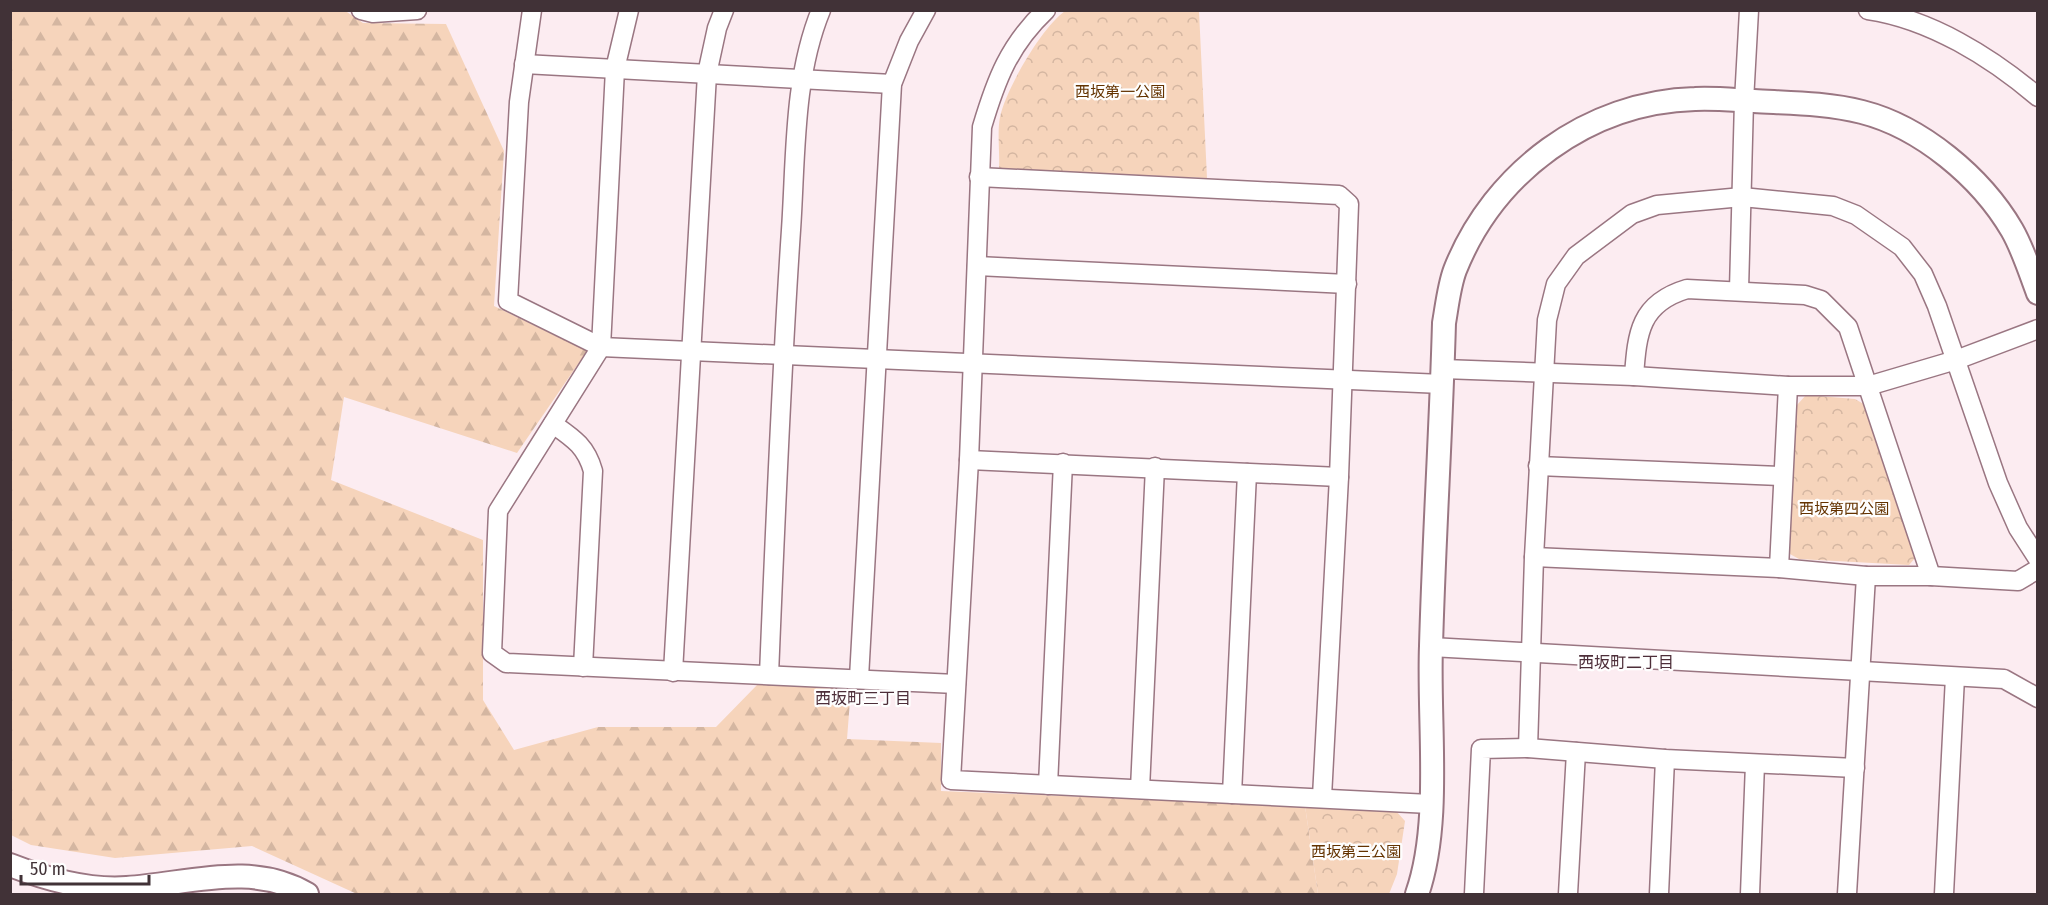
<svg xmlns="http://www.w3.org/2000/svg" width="2048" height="905" font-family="'Fira Sans Condensed','Noto Sans JP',sans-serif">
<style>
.forest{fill:url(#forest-firs)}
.park{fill:url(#park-crowns)}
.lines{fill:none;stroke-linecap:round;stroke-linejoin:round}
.minor-casing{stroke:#9a7682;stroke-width:21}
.tertiary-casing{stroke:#9a7682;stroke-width:26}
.minor{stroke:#fff;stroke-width:18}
.tertiary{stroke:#fff;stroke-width:22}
.labels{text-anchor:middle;stroke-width:4.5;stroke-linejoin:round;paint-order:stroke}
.park-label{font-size:15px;fill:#643300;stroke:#fefefe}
.neighbourhood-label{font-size:16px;fill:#4d2e39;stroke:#fefefe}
</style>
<defs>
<pattern id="forest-firs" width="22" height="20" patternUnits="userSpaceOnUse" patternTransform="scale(1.5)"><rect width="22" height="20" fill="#f6d4bb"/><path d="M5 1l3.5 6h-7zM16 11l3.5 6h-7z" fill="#d4b6a1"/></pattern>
<pattern id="park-crowns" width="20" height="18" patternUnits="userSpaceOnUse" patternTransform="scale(1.5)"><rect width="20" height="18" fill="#f6d4bb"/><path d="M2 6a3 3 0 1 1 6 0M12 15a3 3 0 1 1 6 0" fill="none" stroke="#d4b6a1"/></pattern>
</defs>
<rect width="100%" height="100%" fill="#fcecf1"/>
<path class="forest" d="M344 10 363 23 446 24 504 151 494 306 587 351 517 453 344 397 331 480 483 540V700L514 750 598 727H716L758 684 851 688 847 739 941 743V791L1305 806 1318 894H357L252 846 115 858 31 845 11 835 10 11Z"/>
<g class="park">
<path d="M1065 11H1199L1207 178 999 169C1000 153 997 133 1000 117 1006 89 1042 27 1065 11Z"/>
<path d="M1806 395 1855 399 1867 406 1916 557 1909 565 1799 559 1788 553 1797 405Z"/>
<path d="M1305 806 1396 811 1405 821 1397 874 1389 894H1318Z"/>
</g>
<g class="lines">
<g class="minor-casing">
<g id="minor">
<path d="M361 10 373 13 417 10"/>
<path d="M532 10 519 102 508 301 601 347 1442 384"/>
<path d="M629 10 615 69 601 347 498 511 492 653 506 663 956 684"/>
<path d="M1046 10C1009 45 996 80 982 127L969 460 951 780 1430 804"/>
<path d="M1868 10C1930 19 1991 57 2038 97"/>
<path d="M524 64 892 84"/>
<path d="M979 177 1339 195 1349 204 1339 477 1322 797"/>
<path d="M977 266 1347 284"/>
<path d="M1739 290 1744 101 1749 10"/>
<path d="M1443 369 1634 376 1788 386H1868L1956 360 2038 329"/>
<path d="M1634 376C1637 333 1640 303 1687 289L1805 295 1821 300 1848 327 1931 576"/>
<path d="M553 424C573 438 586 446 593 471L583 667"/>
<path d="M969 460 1339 477"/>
<path d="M1538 466 1782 476"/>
<path d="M1534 557 1779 568 1866 576H1931L2018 581 2038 569"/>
<path d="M1779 568 1788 386"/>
<path d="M1431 647 2004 679 2038 698"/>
<path d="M673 672 707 74 717 28 724 10"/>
<path d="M769 675C775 527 781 378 791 230 796 157 793 78 821 10"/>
<path d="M859 678 892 84 909 41 926 10"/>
<path d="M1528 748 1534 557 1547 320 1556 284 1576 256 1632 214 1657 205 1742 197 1833 206 1856 215 1902 247 1923 274 1937 306 1998 483 2018 528 2038 559"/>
<path d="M1048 785 1063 463"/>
<path d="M1140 789 1155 467"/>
<path d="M1232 794 1247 473"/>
<path d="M1474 894 1481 749 1528 748 1665 759 1855 768"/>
<path d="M1568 894 1576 752"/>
<path d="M1659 894 1665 759"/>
<path d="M1750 894 1755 764"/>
<path d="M1847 894 1866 576"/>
<path d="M1944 894 1955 677"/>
</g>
</g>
<g class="tertiary-casing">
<g id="tertiary">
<path d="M10 865C46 879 88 891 127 888 188 884 251 861 307 894"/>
<path d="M1417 894C1442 823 1428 723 1431 646 1434 538 1441 431 1444 323 1447 306 1449 286 1455 270 1494 172 1588 102 1695 99 1714 98 1734 100 1754 101 1790 103 1827 103 1862 112 1921 127 1981 177 2012 230 2023 249 2030 272 2038 293"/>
</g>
</g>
<use href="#minor" class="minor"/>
<use href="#tertiary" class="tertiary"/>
</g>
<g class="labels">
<g class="park-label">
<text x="1120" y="97">西坂第一公園</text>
<text x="1844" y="514">西坂第四公園</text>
<text x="1356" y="857">西坂第三公園</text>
</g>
<g class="neighbourhood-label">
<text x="1626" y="668">西坂町二丁目</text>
<text x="863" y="704">西坂町三丁目</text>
</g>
</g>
<rect width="2048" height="905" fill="none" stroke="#413237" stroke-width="24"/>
<path d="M21 875v9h128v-9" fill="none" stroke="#413237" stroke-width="3"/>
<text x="30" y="875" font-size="18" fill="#413237" stroke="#fefefe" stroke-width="4.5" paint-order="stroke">50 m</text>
</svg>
